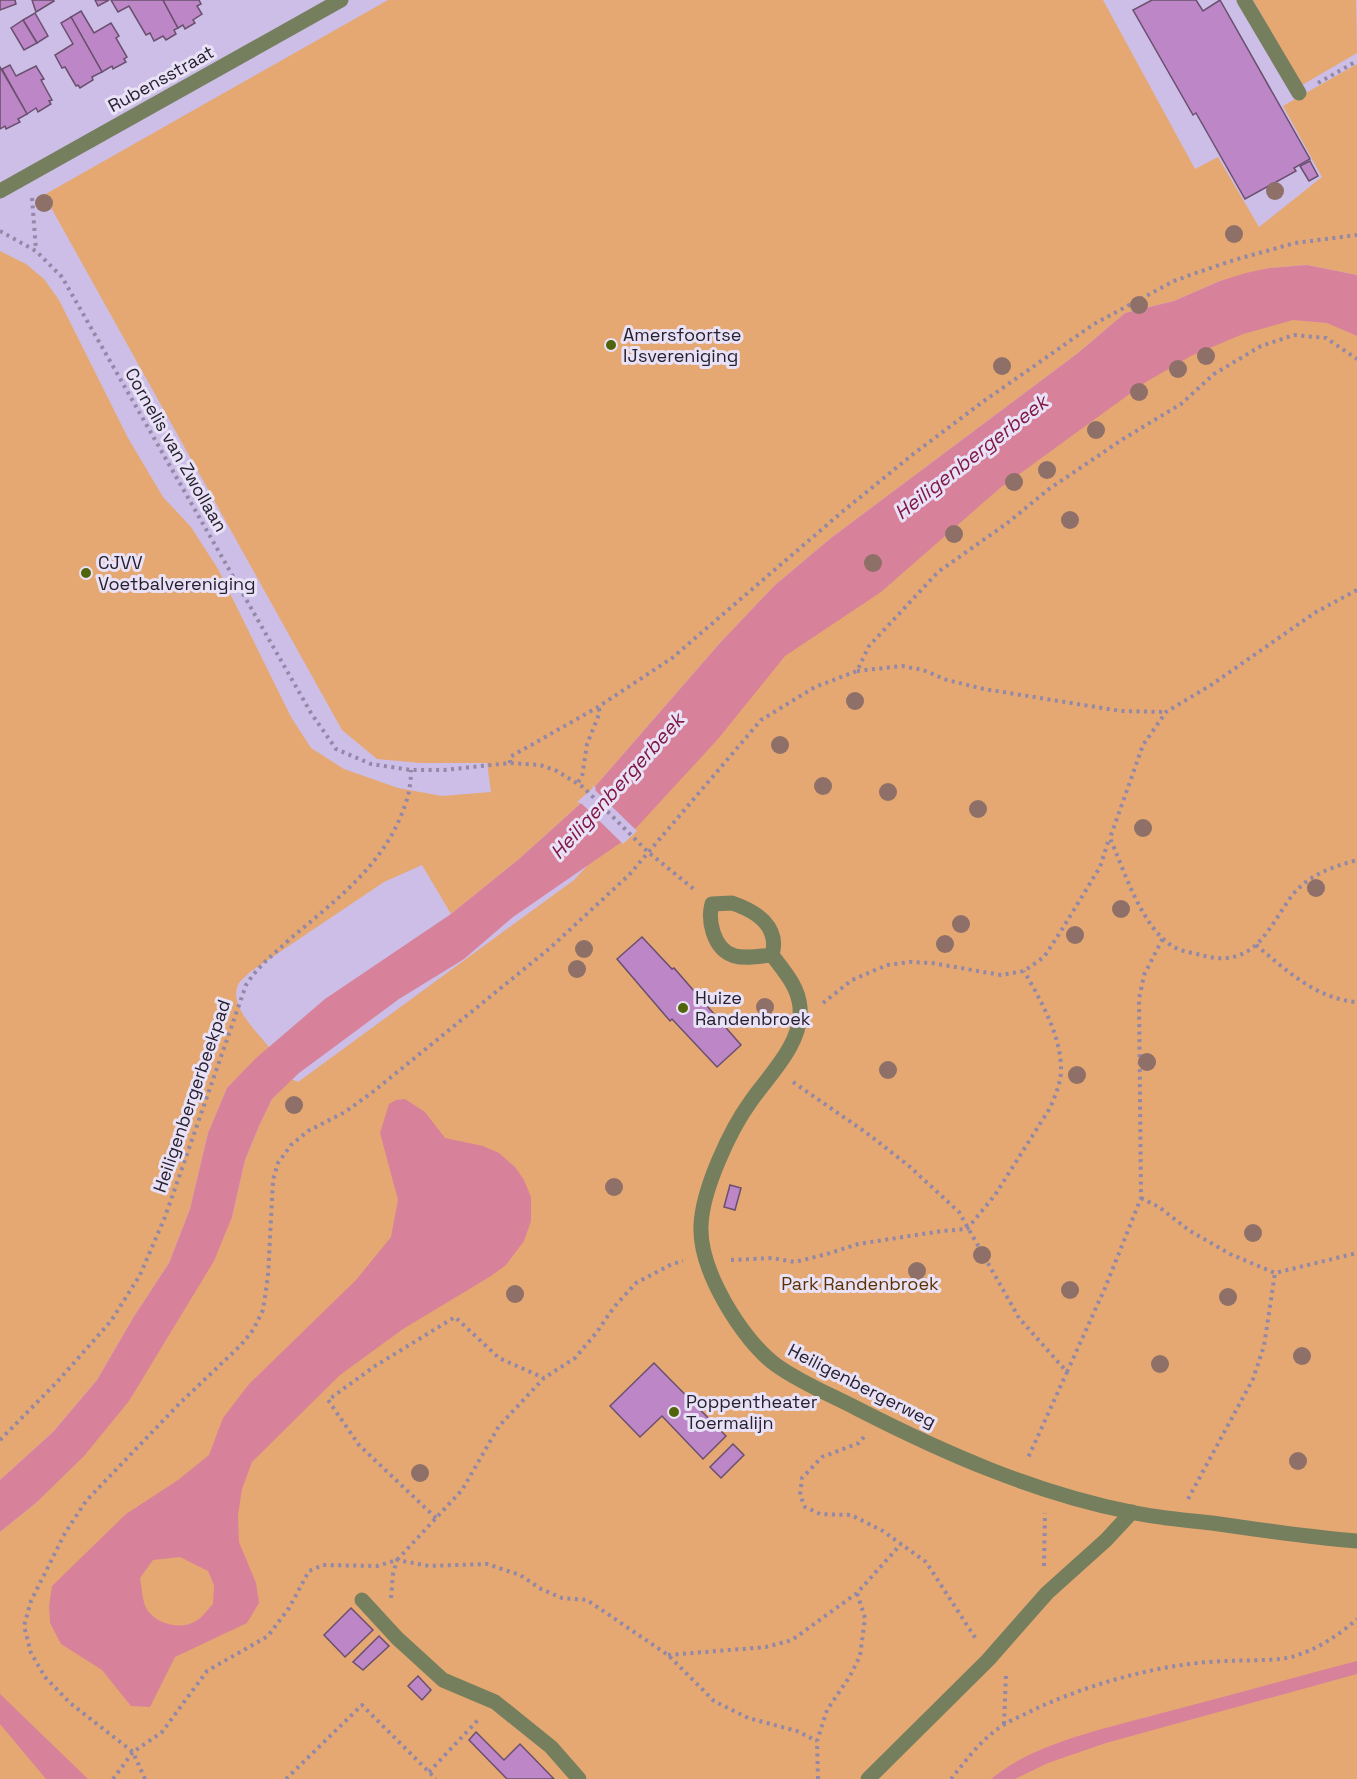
<svg xmlns="http://www.w3.org/2000/svg" width="1357" height="1779" font-family="'Space Grotesk',sans-serif">
<style>
.green{fill:#e5a873}
.water{fill:#d8819b;fill-rule:evenodd}
.pier{fill:#ccbee6}
.building{fill:#bd86c7;stroke:#6a506e;stroke-width:1.5}
.lines{fill:none;stroke-linecap:round;stroke-linejoin:round}
.path{stroke:#9388a7;stroke-width:4;stroke-dasharray:3 4.5;stroke-linecap:butt}
.minor{stroke:#757f5e;stroke-width:15}
.tree{fill:#8e7068}
.poi-dot{fill:#52640b;stroke:#e9e2f7;stroke-width:2}
.labels{text-anchor:middle;stroke-width:6;stroke-linejoin:round;paint-order:stroke}
.street-label{font-size:18px;fill:#26202f;stroke:#e9e2f7}
.poi-label{font-size:18px;fill:#26202f;stroke:#e9e2f7;text-anchor:start}
.park-label{font-size:18px;fill:#5c3100;stroke:#e9e2f7}
.water-label{font-size:20px;font-style:italic;fill:#801944;stroke:#e9e2f7}
</style>
<rect width="100%" height="100%" fill="#ccbee6"/>
<g class="green">
<path d="M388 0H1103L1195 169 1218 157 1259 227 1322 177 1283 106 1357 64V275L1307 265 1269 268 1220 281 1174 301 1125 313 1078 353 831 538 774 586 720 643 579 805 519 859 451 914 422 865 384 882 250 972C247 975 242 979 239 983 227 1004 256 1031 269 1047L227 1088 208 1133 190 1209 169 1263 133 1318 97 1380 53 1432 0 1480V251L26 264 44 279 59 300 128 438 163 497 191 527 218 569 291 717 311 748 344 769 398 788 442 796 491 792 487 763H421L377 759 342 730 44 195Z"/>
<path d="M1253 0H1356L1357 53 1302 85Z"/>
<path d="M1229 314 1357 325V1779H0V1532L37 1502 232 1217 245 1160 259 1126 272 1099 291 1079 298 1082 574 880 706 738 779 643Z"/>
</g>
<g class="water">
<path d="M1307 265 1357 275V336L1327 323 1293 320 1243 334 1191 356 1146 382 1000 488 881 592 785 656 718 739 626 839 513 917 464 959 399 999 299 1073 272 1099 259 1126 245 1160 232 1217 214 1261 129 1401 84 1456 37 1502 0 1532V1480L53 1432 97 1380 133 1318 169 1263 190 1209 208 1133 227 1088 255 1059 325 999 451 914 519 859 579 805 720 643 774 586 831 538 1078 353 1125 313 1174 301 1220 281 1246 273 1269 268Z"/>
<path d="M405 1099 425 1112 445 1138 483 1146 499 1153 515 1167 524 1180 531 1197V1221L524 1241 506 1265 491 1276 403 1329 340 1375 252 1462 242 1489 238 1515 239 1542 256 1583 259 1603 247 1623 175 1657 150 1707 131 1706 102 1670 61 1644 50 1623 49 1606 52 1586 126 1514 178 1480 209 1455 223 1418 249 1384 356 1280 391 1237 398 1200 380 1133 389 1104 396 1100ZM180 1557 208 1571 214 1585 213 1604C208 1609 202 1618 196 1621 181 1630 159 1625 148 1611 142 1603 142 1588 140 1578L153 1560Z"/>
<path d="M1357 1661V1674L1106 1743 1048 1763 1015 1779H991C1034 1742 1112 1727 1166 1712 1230 1695 1293 1678 1357 1661Z"/>
<path d="M0 1694 88 1779H46L0 1724Z"/>
</g>
<path class="pier" d="M592 785 596 788 595 790 637 831 623 844 582 804 577 802 593 788Z"/>
<g class="building">
<path d="M0 0H15L16 4 0 10Z"/>
<path d="M32 0H53L54 1 36 12Z"/>
<path d="M95 0H109L98 6Z"/>
<path d="M111 0H163L178 28 174 30 176 34 166 40 163 36 154 41 150 33 146 35 129 6 118 12Z"/>
<path d="M163 0H199L201 4 197 6 202 14 193 20 195 23 185 29 183 25 178 28Z"/>
<path d="M1152 0H1196L1203 11 1220 0 1310 159 1294 168 1296 171 1245 199 1196 113 1193 115 1133 10Z"/>
<path d="M81 11 94 33 111 23 119 36 116 38 127 57 124 59 126 62 113 69 112 66 102 72 71 17Z"/>
<path d="M35 13 48 36 37 43 23 20Z"/>
<path d="M71 17 102 72 92 77 93 80 80 88 78 85 76 86 65 67 62 68 55 55 73 44 61 23Z"/>
<path d="M23 20 37 43 24 50 11 28Z"/>
<path d="M10 65 16 76 36 66 44 79 41 80 52 100 49 101 51 104 38 112 36 108 27 114 2 69Z"/>
<path d="M0 67 27 114 18 119 20 122 6 129 5 126 0 129Z"/>
<path d="M1310 161 1318 176 1309 181 1300 166Z"/>
<path d="M642 937 672 969 674 968 741 1045 717 1067 672 1019 670 1021 617 959Z"/>
<path d="M730 1185 741 1188 735 1210 724 1207Z"/>
<path d="M654 1363 726 1436 703 1459 662 1416 640 1437 610 1406Z"/>
<path d="M733 1444 744 1455 721 1478 710 1467Z"/>
<path d="M351 1608 373 1630 345 1657 324 1635Z"/>
<path d="M379 1636 389 1646 363 1670 353 1662Z"/>
<path d="M418 1676 431 1690 422 1700 408 1686Z"/>
<path d="M476 1732 504 1760 520 1744 554 1779H507L469 1740Z"/>
</g>
<g class="lines">
<g class="path">
<path d="M1318 83 1357 61"/>
<path d="M32 198 36 250"/>
<path d="M0 231 36 251 62 277 311 713 336 749 371 764 411 770H444L510 763 540 765 557 771 583 787 648 852 695 890"/>
<path d="M1357 590 1316 612 1211 685 1166 712 1143 745 1110 838C1124 870 1142 929 1174 947 1183 952 1195 953 1205 956 1223 961 1241 958 1256 945 1269 932 1278 916 1288 901 1305 876 1329 868 1357 860"/>
<path d="M857 671 902 666 923 670 947 680 984 689 1121 711 1165 712"/>
<path d="M510 763V757L598 707 672 658 842 512 912 455 984 401 1094 324 1174 281 1193 274 1234 260 1295 243 1357 235"/>
<path d="M578 782 582 777 587 744 600 712 598 707"/>
<path d="M1256 945C1286 970 1316 999 1357 1002"/>
<path d="M823 1003 852 980 887 965 910 962 932 963 1001 975 1024 971 1044 957 1061 931 1100 867 1109 839"/>
<path d="M793 1082 868 1134 909 1166 959 1212 1019 1318 1067 1372 1027 1460"/>
<path d="M1141 1198 1159 1207 1190 1231 1230 1254 1275 1273 1357 1253"/>
<path d="M731 1260 772 1258 795 1262 827 1254 858 1244 942 1231 967 1229 995 1195 1050 1108C1055 1096 1060 1085 1061 1072 1062 1037 1041 1001 1024 971"/>
<path d="M1067 1372 1105 1288 1141 1198 1139 999 1144 975 1163 938"/>
<path d="M864 1437 859 1443 822 1457 802 1478 800 1495 805 1507 820 1514 851 1515 883 1531 926 1562 976 1639"/>
<path d="M0 1440 57 1382 111 1321 140 1275 165 1217 246 985C258 966 274 954 290 939 332 903 378 870 400 818 407 802 411 788 411 770"/>
<path d="M1188 1499 1253 1379 1264 1346 1275 1273"/>
<path d="M436 1518 359 1445 328 1400 375 1366 455 1317 499 1358 544 1378"/>
<path d="M1044 1566 1045 1513"/>
<path d="M391 1598 393 1574 397 1560 429 1566 487 1564 520 1575 541 1589 562 1598 587 1600 668 1655 714 1701 748 1718 797 1731 817 1741"/>
<path d="M668 1655 766 1647 792 1640 857 1593 901 1544"/>
<path d="M1004 1724 1006 1674"/>
<path d="M429 1772 478 1720"/>
<path d="M113 1779 133 1752 162 1732 207 1671 268 1636 289 1608 309 1571 323 1565 377 1566 397 1560 462 1490 499 1426 544 1378 575 1358 597 1332 614 1307 636 1283 672 1264 683 1261"/>
<path d="M145 1779 133 1752 70 1703 45 1677 31 1653 24 1626 31 1601 65 1533 86 1501 180 1403 241 1345 253 1330 263 1310 268 1276 273 1180 278 1163 291 1145 308 1131 345 1112 374 1091 550 948 629 875 761 720 815 687 857 671 869 646 938 572 1006 524 1049 489 1123 439 1181 404 1214 374 1261 346 1294 335 1326 338 1357 359"/>
<path d="M286 1779 362 1705 436 1779"/>
<path d="M818 1779 817 1741 827 1710 850 1676 860 1656 865 1618 857 1593"/>
<path d="M951 1779C967 1759 982 1738 1005 1724 1013 1719 1024 1715 1033 1710 1087 1685 1149 1667 1208 1662 1233 1660 1257 1661 1281 1659 1309 1655 1337 1637 1357 1619"/>
</g>
<g class="minor">
<path d="M1244 0 1299 93"/>
<path d="M0 191 341 0"/>
<path d="M732 903C756 911 780 927 772 955 745 958 723 963 713 932 710 922 709 914 712 904Z"/>
<path d="M772 955C784 971 798 986 800 1007 803 1043 770 1074 751 1101 730 1130 702 1190 701 1226 699 1270 742 1340 776 1365 801 1383 831 1395 858 1409 944 1453 1035 1493 1131 1512 1157 1518 1185 1520 1212 1523 1260 1530 1308 1537 1357 1541"/>
<path d="M362 1600 397 1638 443 1680 495 1702 551 1747 579 1779"/>
<path d="M868 1779 988 1660 1047 1593 1106 1540 1132 1512"/>
</g>
</g>
<g class="tree">
<circle cx="1275" cy="191" r="9"/>
<circle cx="44" cy="203" r="9"/>
<circle cx="1234" cy="234" r="9"/>
<circle cx="1139" cy="305" r="9"/>
<circle cx="1206" cy="356" r="9"/>
<circle cx="1002" cy="366" r="9"/>
<circle cx="1178" cy="369" r="9"/>
<circle cx="1139" cy="392" r="9"/>
<circle cx="1096" cy="430" r="9"/>
<circle cx="1047" cy="470" r="9"/>
<circle cx="1014" cy="482" r="9"/>
<circle cx="1070" cy="520" r="9"/>
<circle cx="954" cy="534" r="9"/>
<circle cx="873" cy="563" r="9"/>
<circle cx="855" cy="701" r="9"/>
<circle cx="780" cy="745" r="9"/>
<circle cx="823" cy="786" r="9"/>
<circle cx="888" cy="792" r="9"/>
<circle cx="978" cy="809" r="9"/>
<circle cx="1143" cy="828" r="9"/>
<circle cx="1316" cy="888" r="9"/>
<circle cx="1121" cy="909" r="9"/>
<circle cx="961" cy="924" r="9"/>
<circle cx="1075" cy="935" r="9"/>
<circle cx="945" cy="944" r="9"/>
<circle cx="584" cy="949" r="9"/>
<circle cx="577" cy="969" r="9"/>
<circle cx="765" cy="1007" r="9"/>
<circle cx="1147" cy="1062" r="9"/>
<circle cx="888" cy="1070" r="9"/>
<circle cx="1077" cy="1075" r="9"/>
<circle cx="294" cy="1105" r="9"/>
<circle cx="614" cy="1187" r="9"/>
<circle cx="1253" cy="1233" r="9"/>
<circle cx="982" cy="1255" r="9"/>
<circle cx="917" cy="1271" r="9"/>
<circle cx="1070" cy="1290" r="9"/>
<circle cx="515" cy="1294" r="9"/>
<circle cx="1228" cy="1297" r="9"/>
<circle cx="1302" cy="1356" r="9"/>
<circle cx="1160" cy="1364" r="9"/>
<circle cx="1298" cy="1461" r="9"/>
<circle cx="420" cy="1473" r="9"/>
</g>
<g class="poi-dot">
<circle cx="611" cy="345" r="6"/>
<circle cx="86" cy="573" r="6"/>
<circle cx="683" cy="1008" r="6"/>
<circle cx="674" cy="1412" r="6"/>
</g>
<g class="labels">
<g class="street-label">
<text transform="translate(161 79) rotate(-29)" y="6">Rubensstraat</text>
<text transform="translate(176 450) rotate(60)" y="6">Cornelis van Zwollaan</text>
<text transform="translate(192 1096) rotate(-71)" y="6">Heiligenbergerbeekpad</text>
<text transform="translate(862 1386) rotate(27)" y="6">Heiligenbergerweg</text>
</g>
<g class="poi-label">
<text x="623" y="341">Amersfoortse<tspan x="623" dy="21">IJsvereniging</tspan></text>
<text x="98" y="569">CJVV<tspan x="98" dy="21">Voetbalvereniging</tspan></text>
<text x="695" y="1004">Huize<tspan x="695" dy="21">Randenbroek</tspan></text>
<text x="686" y="1408">Poppentheater<tspan x="686" dy="21">Toermalijn</tspan></text>
</g>
<g class="park-label">
<text x="860" y="1290">Park Randenbroek</text>
</g>
<g class="water-label">
<text transform="translate(971 457) rotate(-38)" y="7">Heiligenbergerbeek</text>
<text transform="translate(617 786) rotate(-48)" y="7">Heiligenbergerbeek</text>
</g>
</g>
</svg>
